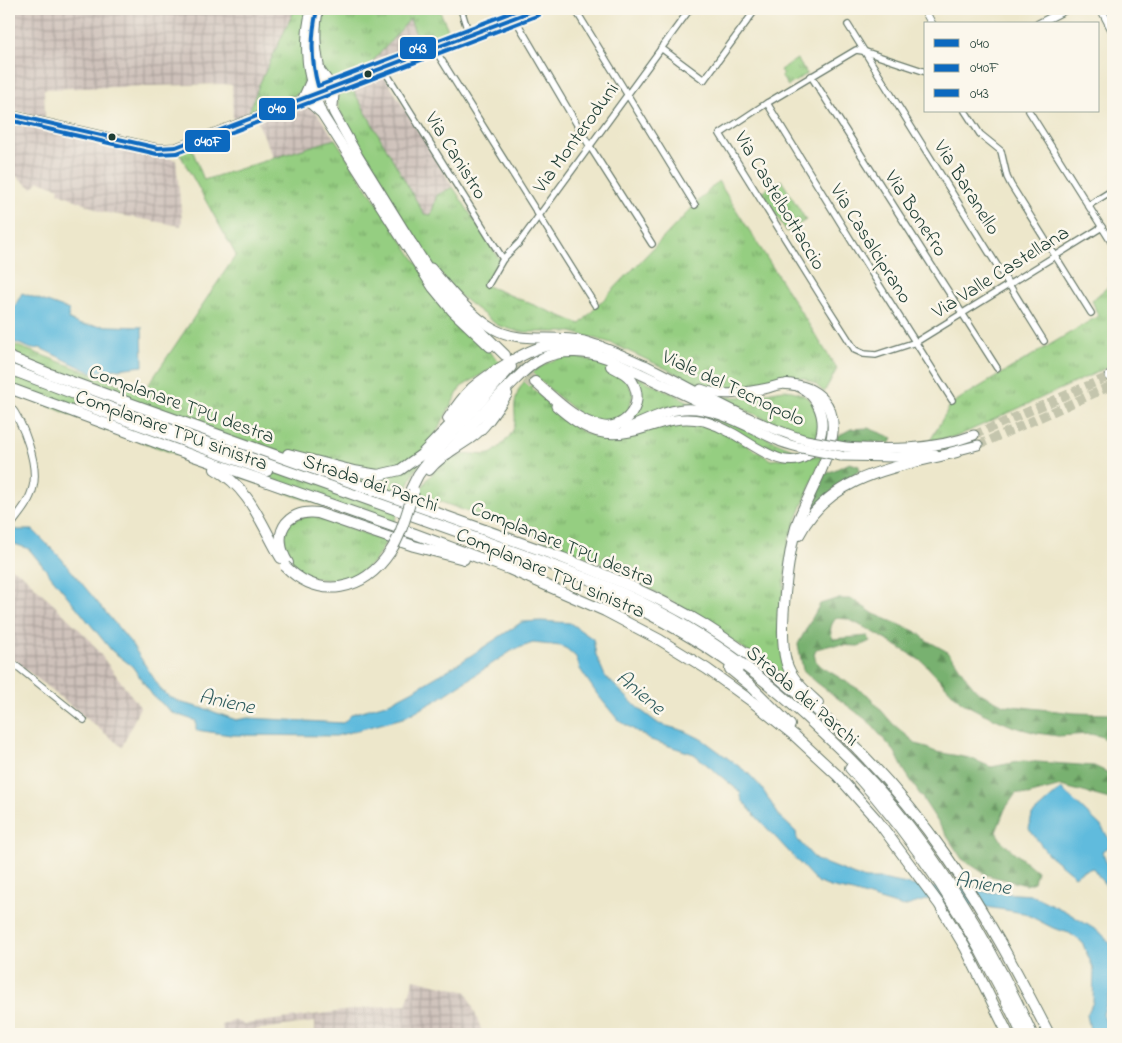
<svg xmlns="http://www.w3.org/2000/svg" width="1122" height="1043" font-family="'Indie Flower',sans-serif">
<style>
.industrial{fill:url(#industrial-grid)}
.grass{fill:url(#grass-tufts);stroke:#5a865a}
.forest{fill:url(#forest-firs);stroke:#4c7752}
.water{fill:#60bbdd;stroke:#407c88}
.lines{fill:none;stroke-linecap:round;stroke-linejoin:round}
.trunk-tunnel{stroke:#c4c5ad;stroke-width:9;stroke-dasharray:9 4.5;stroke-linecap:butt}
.motorway-tunnel{stroke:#c4c5ad;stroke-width:10;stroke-dasharray:10 5;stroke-linecap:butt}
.minor-casing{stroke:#677869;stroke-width:8}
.tertiary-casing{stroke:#677869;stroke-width:9}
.secondary-casing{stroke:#677869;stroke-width:10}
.trunk-casing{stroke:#677869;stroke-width:11}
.motorway-casing{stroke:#677869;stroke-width:12}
.minor{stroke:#fff;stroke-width:5.5}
.tertiary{stroke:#fff;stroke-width:7}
.secondary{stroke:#fff;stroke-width:8}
.trunk{stroke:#fff;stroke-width:9}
.motorway{stroke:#fff;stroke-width:10}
.trunk-bridge-casing{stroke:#677869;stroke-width:11;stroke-linecap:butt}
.motorway-bridge-casing{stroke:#677869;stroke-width:12;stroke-linecap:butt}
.trunk-bridge{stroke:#fff;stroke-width:9}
.motorway-bridge{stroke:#fff;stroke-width:10}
.bus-1-casing{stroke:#fbf7ec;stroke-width:8}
.bus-2-casing{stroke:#fbf7ec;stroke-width:8}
.bus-3-casing{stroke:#fbf7ec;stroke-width:8}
.bus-1{stroke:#0c69bf;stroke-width:4}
.bus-2{stroke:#0c69bf;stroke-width:4}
.bus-3{stroke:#0c69bf;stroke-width:4}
.bus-dot{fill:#1f3d34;stroke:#fbf7ec;stroke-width:2}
.labels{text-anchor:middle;stroke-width:5;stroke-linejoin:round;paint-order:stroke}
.street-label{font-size:20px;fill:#1f3d34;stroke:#fbf7ec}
.water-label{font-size:21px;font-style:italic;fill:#2f5c5e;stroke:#fbf7ec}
.line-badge{stroke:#fbf7ec;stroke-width:2}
.badge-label{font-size:14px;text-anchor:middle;font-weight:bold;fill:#fff}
</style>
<defs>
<pattern id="industrial-grid" width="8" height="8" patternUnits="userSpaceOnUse" patternTransform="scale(1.25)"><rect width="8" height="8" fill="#cec1ba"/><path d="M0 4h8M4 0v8" fill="none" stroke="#a79e98"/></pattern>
<pattern id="grass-tufts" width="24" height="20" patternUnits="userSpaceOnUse" patternTransform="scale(1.25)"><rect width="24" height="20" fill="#95ce81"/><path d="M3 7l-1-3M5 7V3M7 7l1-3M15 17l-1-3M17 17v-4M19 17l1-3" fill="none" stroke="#79a86a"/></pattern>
<pattern id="forest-firs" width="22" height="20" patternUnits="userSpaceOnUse" patternTransform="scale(1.25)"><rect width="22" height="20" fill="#78b16f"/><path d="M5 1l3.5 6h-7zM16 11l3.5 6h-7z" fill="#62915c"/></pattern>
</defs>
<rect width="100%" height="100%" fill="#fbf7ec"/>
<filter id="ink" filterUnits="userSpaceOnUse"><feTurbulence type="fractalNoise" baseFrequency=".02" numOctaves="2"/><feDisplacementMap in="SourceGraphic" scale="10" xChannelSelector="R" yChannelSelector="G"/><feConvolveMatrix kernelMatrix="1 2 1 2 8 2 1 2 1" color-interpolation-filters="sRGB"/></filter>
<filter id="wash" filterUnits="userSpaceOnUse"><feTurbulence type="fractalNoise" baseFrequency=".0096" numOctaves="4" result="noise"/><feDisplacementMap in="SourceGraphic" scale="20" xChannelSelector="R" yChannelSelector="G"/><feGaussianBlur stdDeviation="1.12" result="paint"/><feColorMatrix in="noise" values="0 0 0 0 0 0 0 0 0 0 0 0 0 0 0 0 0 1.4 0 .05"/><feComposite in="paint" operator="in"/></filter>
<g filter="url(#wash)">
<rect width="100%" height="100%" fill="#ede7cb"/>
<g class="industrial">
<path d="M9 9H295L259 85 248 115 233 120 232 85 223 84 44 89 45 118 9 109Z"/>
<path d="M410 19 422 49 362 73Z"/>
<path d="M383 74 453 187 437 195 431 215 424 214 350 85Z"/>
<path d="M303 103 317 113 335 139 274 158 257 121Z"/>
<path d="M9 118 153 151 154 154 176 160 182 220 181 226 102 212 58 192 59 188 39 181 32 188 9 171Z"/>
<path d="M9 567 22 574 88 638 140 707 122 747 9 656Z"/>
<path d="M414 979 467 992 483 1034H315V1022L223 1034 222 1025 233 1020 244 1024 374 1007 406 1005Z"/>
</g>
<g class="grass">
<path d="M295 9H307L302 34 305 81 299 94 248 115 259 85Z"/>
<path d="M319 9H439L453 41 423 53 410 19 359 77 325 90 316 34Z"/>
<path d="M797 59 807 74 788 86 781 76 783 74 780 70Z"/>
<path d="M350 85 424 214 431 215 437 195 453 187 500 260 485 285 580 324 718 181 837 369 824 392 815 384 804 378H790L739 389H726L699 384 611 343 571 332H519L497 325 459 295 437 270 407 229 339 110 337 97 341 90Z"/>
<path d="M335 139 450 313 501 363 461 387 411 479 391 530 108 430 9 390V343L143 393 236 255 177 149 190 144 204 180Z"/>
<path d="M781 180 806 220 787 232 762 192Z"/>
<path d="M1113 253V365L958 436 930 441 951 404 1098 316 1092 300 1109 286V264Z"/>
<path d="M565 357C584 357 615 363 626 380 629 384 631 389 633 394L627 415 610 424 582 417 539 380 531 387 573 426 583 432 595 436 606 438H620L675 423 690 422 720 429 771 460 813 455 822 457 789 538 779 633 793 684 704 620 613 568 551 542 419 494C428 473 448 455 471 454 480 454 489 457 496 450 502 445 510 437 513 430 517 422 514 411 515 403 518 379 543 361 565 357Z"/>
<path d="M637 377 697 405H679L626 425C634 410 647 396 636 379Z"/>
<path d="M784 390C799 391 814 398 818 414 820 420 818 431 817 438L789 430 718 397H741Z"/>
<path d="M683 412 713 415 802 453 793 456H787L772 452 713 420 648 422Z"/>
<path d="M313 515 386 541C381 550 377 560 369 566 347 585 305 586 290 558 289 555 286 551 285 548 284 544 285 539 285 536 286 531 287 525 291 522 296 518 307 517 313 515Z"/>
</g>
<g class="forest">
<path d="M868 428 893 438 890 443 838 441 836 437 851 429Z"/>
<path d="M850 463 859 466V471L834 489 799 526 821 476Z"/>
<path d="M836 599H852L874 614 917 632 926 640 946 651 954 659 967 679 978 692 1004 705 1075 713 1109 714 1113 717V744L1100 736 1090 734 1058 736 1037 733 1014 727 982 713 961 702 923 662 877 634 848 619 836 618C830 626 829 630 833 639L868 636 870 641 860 646 832 645 816 649 814 654 816 661 822 667 868 695 893 724 917 744 936 752 970 758 991 767 1023 761 1094 766 1113 775V800L1061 786 1028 795 1016 793 1005 809 996 832 1003 843 1037 871 1034 882 1026 885 987 875 962 859 904 770 895 752 868 721 816 682 803 670 798 644 820 604Z"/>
</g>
<g class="water">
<path d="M22 293 69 310V320L81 325 142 327 143 366 91 372 40 348 32 349 9 340V317Z"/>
<path d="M9 524 16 530H33L60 557 131 643 162 691 170 697 182 703 206 709 236 720 248 718 343 723 352 714 389 703 419 687 461 662 522 622 541 621 570 623 593 639 596 655 605 676 639 709 659 724 685 731 703 740 748 773 761 787 780 817 796 832 797 839 816 860 865 879H882L926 888 962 887 985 892 1032 895 1065 911 1101 933 1113 947V989L1109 995 1103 1014 1110 1034H1091L1087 1015 1093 1002 1094 970 1082 942 1069 933 1053 928 1024 913 974 905H954L929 899 903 907 853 892 830 887 817 882 752 812 742 800 740 792 694 754 651 740 618 720 597 694 580 669 576 657 567 649 561 646 533 643 513 650 437 700 403 718 336 736 231 735 196 730V721L173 713 153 696 132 666 112 651 29 549 9 542Z"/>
<path d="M1061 789 1101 826 1113 845 1102 851 1109 870 1113 876V903V893L1102 881 1093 868 1082 871 1075 876 1048 854 1029 829 1032 815Z"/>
</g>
</g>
<g filter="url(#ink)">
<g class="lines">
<g class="trunk-tunnel">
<path d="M506 362 533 386"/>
<path d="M974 435 1110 376"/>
<path d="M978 445 1113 385"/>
</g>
<path class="motorway-tunnel" d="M506 356 535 382"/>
<g class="minor-casing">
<g id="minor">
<path d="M461 9 469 35"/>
<path d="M575 9 695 205"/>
<path d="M514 17 589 145 652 244"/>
<path d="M848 25 1044 341"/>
<path d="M434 48 595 305"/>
<path d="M661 48 704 80 756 9"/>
<path d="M383 68 503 259"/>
<path d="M926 72 863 51 856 50 767 103 720 134 820 295 855 350 864 354 876 355 916 342 1102 227"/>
<path d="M811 76 997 368"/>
<path d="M767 103 854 245 952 400"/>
<path d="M965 111 980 134 1001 151 1007 177 1011 185 1091 313"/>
<path d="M1029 111 1113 245"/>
<path d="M1089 205 1113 190"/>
<path d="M488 285 503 259 519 243 690 9"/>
<path d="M9 660 84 720"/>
</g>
</g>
<g class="tertiary-casing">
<g id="tertiary">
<path d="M924 9 932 24"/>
<path d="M1101 9 1113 32"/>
<path d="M1038 24 1067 9"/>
<path d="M9 114 158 148 176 147 537 9"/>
<path d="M9 405C23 422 39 465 33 487 30 502 18 515 9 527"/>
</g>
</g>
<g class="secondary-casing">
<g id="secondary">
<path d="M311 9C303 36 305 68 314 94"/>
<path d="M319 9C313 37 318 62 325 90"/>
<path d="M322 72 328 80 338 85"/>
<path d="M302 99 310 81"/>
</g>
</g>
<g class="trunk-casing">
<g id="trunk">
<path d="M325 90 334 113 358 156 415 248"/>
<path d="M314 94 322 114 433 288 452 311 490 347"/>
<path d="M302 99 312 105 320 112"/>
<path d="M333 106 334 94 338 85"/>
<path d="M431 268C449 289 470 315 494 329 521 344 554 334 584 341 606 347 626 357 647 366 700 392 750 423 806 440"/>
<path d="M1110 376 1113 375"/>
<path d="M556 406C585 432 606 441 645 428 666 421 682 416 704 421 714 424 723 428 732 433 756 446 796 481 817 444 831 421 815 385 787 384 781 384 774 386 768 388 745 392 724 398 701 389"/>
<path d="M625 429C644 422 662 411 683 409 715 406 749 428 777 440 785 444 794 446 802 448"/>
<path d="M845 447C888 450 934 450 974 435"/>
<path d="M951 452 978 445"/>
<path d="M841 456 896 457 935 454"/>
</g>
</g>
<g class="motorway-casing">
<g id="motorway">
<path d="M412 244 437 283 455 306 505 355"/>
<path d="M9 357 50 374 132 404 563 558C611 577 659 597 703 624 797 683 884 766 947 857 986 913 1018 974 1049 1034"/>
<path d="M9 369 127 414 560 568C594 581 628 594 660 612 712 639 760 675 804 715 835 744 866 773 893 806 950 875 995 954 1032 1034"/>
<path d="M535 382C555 399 575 421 601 426 624 431 644 406 634 385 630 375 619 370 611 366"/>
<path d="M787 384C817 386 837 405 832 436 828 462 808 496 798 521 788 551 778 631 786 661 790 678 805 691 818 703"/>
<path d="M9 388 174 449 415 534 509 569 605 611 660 640 707 669 754 703 795 736 837 775 877 820 939 904 966 949 1008 1034"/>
<path d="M79 403 267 471"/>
<path d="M448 419C455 408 463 397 472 388 487 375 526 350 546 346 564 343 582 345 600 346"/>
<path d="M448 453C468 429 488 406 510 385 520 375 530 364 543 358 563 349 587 351 607 358L711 407 734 419"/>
<path d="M288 454 354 471 378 475 400 470 421 455 454 421 497 371"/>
<path d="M215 469C250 488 262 526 281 558"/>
<path d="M429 470C441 455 457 448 472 437 487 426 497 408 507 394"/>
<path d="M411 489 418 475 428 461 511 367"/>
<path d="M799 535C830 474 898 467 957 452"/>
<path d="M288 563C271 536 284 509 318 513L414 546 464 559"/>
<path d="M608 594C654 615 697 639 738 669"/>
<path d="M730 669 751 686 790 725"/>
<path d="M850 768C923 847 978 937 1022 1034"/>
</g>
</g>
<use href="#minor" class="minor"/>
<use href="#tertiary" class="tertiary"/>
<use href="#secondary" class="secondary"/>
<use href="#trunk" class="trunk"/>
<use href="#motorway" class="motorway"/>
<g class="trunk-bridge-casing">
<g id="trunk-bridge">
<path d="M806 440 845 447"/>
<path d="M802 448 841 456"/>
</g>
</g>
<g class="motorway-bridge-casing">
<path id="motorway-bridge" d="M285 566C320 601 364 591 390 552 402 534 407 511 414 491"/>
</g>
<use href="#trunk-bridge" class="trunk-bridge"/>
<use href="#motorway-bridge" class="motorway-bridge"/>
<g class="bus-1-casing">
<path id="bus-1" d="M9 114 158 148 176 147 537 9"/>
</g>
<g class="bus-2-casing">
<path id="bus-2" d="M9 120 157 154 177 153 539 15"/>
</g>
<g class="bus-3-casing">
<path id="bus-3" d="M317 10C311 35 311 61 318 86L520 9"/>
</g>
<use href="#bus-1" class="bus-1"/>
<use href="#bus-2" class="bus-2"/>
<use href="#bus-3" class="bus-3"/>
</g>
</g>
<g class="bus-dot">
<circle cx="368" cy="74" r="4.5"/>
<circle cx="112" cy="137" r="4.5"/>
</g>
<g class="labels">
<g class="street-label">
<text transform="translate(575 137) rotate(-54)" y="7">Via Monteroduni</text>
<text transform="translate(457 155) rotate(58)" y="7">Via Canistro</text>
<text transform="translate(968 187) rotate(58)" y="7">Via Baranello</text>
<text transform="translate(781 200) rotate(59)" y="7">Via Castelbottaccio</text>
<text transform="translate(917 213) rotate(57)" y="7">Via Bonefro</text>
<text transform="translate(872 243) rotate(58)" y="7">Via Casalciprano</text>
<text transform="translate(1000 271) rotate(-32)" y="7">Via Valle Castellana</text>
<text transform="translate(734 387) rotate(25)" y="7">Viale del Tecnopolo</text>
<text transform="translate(182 403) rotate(20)" y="7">Complanare TPU destra</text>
<text transform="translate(172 429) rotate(20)" y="7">Complanare TPU sinistra</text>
<text transform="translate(371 482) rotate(19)" y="7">Strada dei Parchi</text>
<text transform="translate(563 543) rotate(22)" y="7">Complanare TPU destra</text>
<text transform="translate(551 572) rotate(23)" y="7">Complanare TPU sinistra</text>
<text transform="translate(803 695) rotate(41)" y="7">Strada dei Parchi</text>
</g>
<g class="water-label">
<text transform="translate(641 692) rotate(40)" y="7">Aniene</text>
<text transform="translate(227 701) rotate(12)" y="7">Aniene</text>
<text transform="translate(983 883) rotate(9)" y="7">Aniene</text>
</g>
</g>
<g class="line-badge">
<rect x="399" y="36" width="38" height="24" rx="5" fill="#0c69bf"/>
<rect x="258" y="97" width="38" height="24" rx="5" fill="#0c69bf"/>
<rect x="184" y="129" width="47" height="24" rx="5" fill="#0c69bf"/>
</g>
<g class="badge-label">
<text x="418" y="53">043</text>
<text x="277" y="113">040</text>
<text x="208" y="146">040F</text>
</g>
<rect width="1122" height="1043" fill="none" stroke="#fbf7ec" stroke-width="30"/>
<rect x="924" y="22" width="175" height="90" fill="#fbf7ec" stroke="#a3ada2"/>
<rect x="934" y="39" width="25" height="8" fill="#0c69bf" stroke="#a3ada2"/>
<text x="970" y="48" font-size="15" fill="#1f3d34">040</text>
<rect x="934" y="64" width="25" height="8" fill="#0c69bf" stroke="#a3ada2"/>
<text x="970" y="72" font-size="15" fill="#1f3d34">040F</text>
<rect x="934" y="89" width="25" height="8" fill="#0c69bf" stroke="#a3ada2"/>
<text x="970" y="98" font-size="15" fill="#1f3d34">043</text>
</svg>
